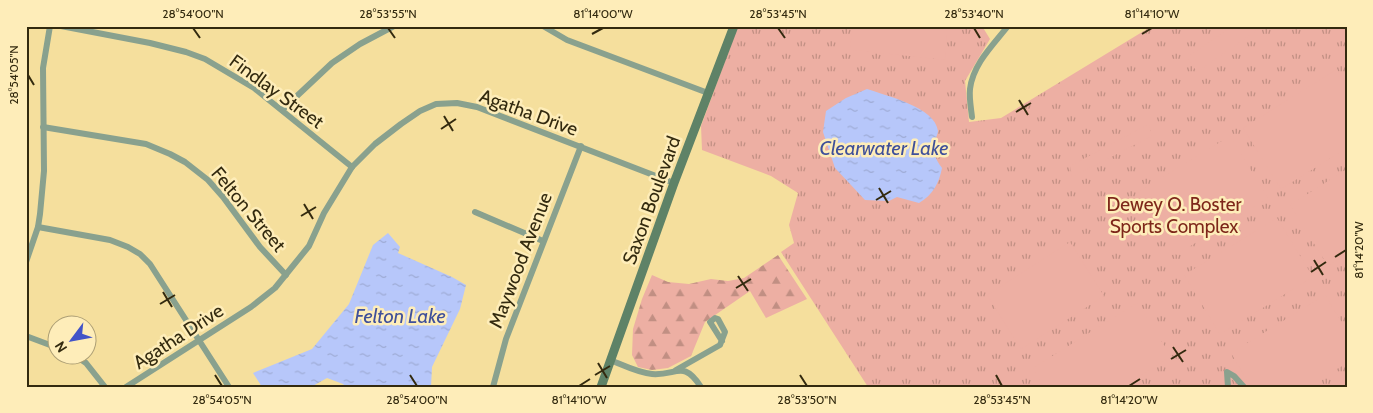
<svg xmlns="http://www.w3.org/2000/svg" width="1373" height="413" font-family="Cabin,sans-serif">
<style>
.grass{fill:url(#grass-tufts)}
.forest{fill:url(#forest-firs)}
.pitch{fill:#edafa3}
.water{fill:url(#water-ripples)}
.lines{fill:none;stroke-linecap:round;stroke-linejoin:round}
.minor{stroke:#89a18e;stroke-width:6}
.secondary{stroke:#5e8267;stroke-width:9}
.ticks{fill:none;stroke:#332a0f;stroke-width:2}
.labels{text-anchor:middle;stroke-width:5;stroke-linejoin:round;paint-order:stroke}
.street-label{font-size:19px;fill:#332a0f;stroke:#feedb9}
.park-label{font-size:19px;fill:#7e271a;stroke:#feedb9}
.water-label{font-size:20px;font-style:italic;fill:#3f509a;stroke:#feedb9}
.neatline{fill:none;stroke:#332a0f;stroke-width:2}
.ticks-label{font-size:12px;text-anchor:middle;fill:#332a0f}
</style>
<defs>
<pattern id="grass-tufts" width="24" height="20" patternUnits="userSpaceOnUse" patternTransform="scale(1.25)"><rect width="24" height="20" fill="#edafa3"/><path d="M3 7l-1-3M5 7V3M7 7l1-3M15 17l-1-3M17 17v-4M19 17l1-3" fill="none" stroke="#c18f83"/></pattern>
<pattern id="forest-firs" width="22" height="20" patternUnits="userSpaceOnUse" patternTransform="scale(1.25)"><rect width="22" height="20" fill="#edafa3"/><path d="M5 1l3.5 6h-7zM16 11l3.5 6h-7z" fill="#c18f83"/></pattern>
<pattern id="water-ripples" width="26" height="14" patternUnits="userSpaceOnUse" patternTransform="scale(1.25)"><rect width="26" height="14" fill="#b7c7fa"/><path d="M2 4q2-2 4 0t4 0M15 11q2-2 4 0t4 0" fill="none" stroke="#9eabd5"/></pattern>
</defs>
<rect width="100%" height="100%" fill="#f5df9d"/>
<path class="grass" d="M738 26H982L990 39 965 81 969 122 1001 118 1152 26H1347V387H868L781 252 794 243 789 225 798 193 771 176 702 150 701 126Z"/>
<path class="forest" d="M778 255 807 299 766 318 750 291 705 322 691 356 668 368 652 370 638 367 632 355 633 329 642 299 652 275 668 282 689 284 711 279 728 281 744 278Z"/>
<g class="pitch">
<path d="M853 26H947L945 60 853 50 850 47Z"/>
<path d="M1233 26H1263L1197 72 1187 57Z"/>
<path d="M1337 69 1347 85V148L1281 189 1243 128Z"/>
<path d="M1149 124 1152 136 1072 177 1070 166Z"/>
<path d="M1230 136 1268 198 1176 255 1138 192Z"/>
<path d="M1347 169V254L1328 266 1290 205Z"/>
<path d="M1277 218 1313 277 1220 334 1184 275Z"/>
<path d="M1070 242 1104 296 1021 349 987 295Z"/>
<path d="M1325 295 1347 331V363L1307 387H1251L1231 353Z"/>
<path d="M1137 303 1171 356 1123 387H1044L1033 368Z"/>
</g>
<g class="water">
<path d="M867 89C887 96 935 107 938 131 938 134 936 136 936 139 933 153 934 157 942 168 939 183 933 195 919 203L897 197 889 201 865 200 835 168 823 132 826 111 846 98Z"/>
<path d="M388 233 400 247 398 253 452 277 466 285 460 309 432 367 431 387H346L343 384 327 378 311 387H262L253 373 312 349 349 304 373 245Z"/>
</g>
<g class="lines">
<g class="minor">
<path d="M61 26 150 43 186 52 205 59 254 88 352 167"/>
<path d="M543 26 567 40 708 93"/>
<path d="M282 110 332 63 360 44 394 26"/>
<path d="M972 117C971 108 969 98 970 89 973 64 993 45 1008 26"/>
<path d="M43 127 146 144 170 154 185 162 208 180 223 197 260 247 286 275"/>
<path d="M475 212 543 241"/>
<path d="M38 227 110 240 128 247 140 254 150 264 229 387"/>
<path d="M26 262 38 227 40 214 44 171 43 68 50 26"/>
<path d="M26 336 58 348"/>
<path d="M76 356 86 363 105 387"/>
<path d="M610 360C623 365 638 373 652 374 677 376 683 359 701 387"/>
<path d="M676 370 720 345 725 332 718 319 715 318 710 322 722 341"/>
<path d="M126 387 251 307 275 288 309 246 324 213 352 167 375 144 401 124 420 111 436 104 457 103 477 107 674 183"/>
<path d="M493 387 506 339 581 146"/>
<path d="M1228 387 1227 372 1234 376 1244 387"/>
</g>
<path class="secondary" d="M601 387 674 183 734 26"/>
</g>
<path class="ticks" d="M193 28 200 38M388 28 395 38M778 28 785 38M974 28 980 38M592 34 603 28M1142 34 1152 28M28 75 34 85M1019 100 1028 115M1016 112 1031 103M444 116 453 131M441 129 456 119M879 188 888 203M876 200 891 191M304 204 313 219M301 216 316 207M1335 257 1346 250M1314 260 1323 275M1311 272 1326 262M738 276 748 291M736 288 751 279M163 292 172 307M160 304 175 295M1173 347 1183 362M1171 359 1186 350M598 363 607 378M215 375 222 386M410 375 417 386M595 375 610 366M800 375 807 386M996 375 1002 386M579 386 590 379M1129 386 1140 379"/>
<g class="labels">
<g class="street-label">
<text transform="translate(277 91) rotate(36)" y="7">Findlay Street</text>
<text transform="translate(529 112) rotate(20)" y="7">Agatha Drive</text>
<text transform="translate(651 200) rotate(-70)" y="7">Saxon Boulevard</text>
<text transform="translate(249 209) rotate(50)" y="7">Felton Street</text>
<text transform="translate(520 260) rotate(-69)" y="7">Maywood Avenue</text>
<text transform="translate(178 336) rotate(-33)" y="7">Agatha Drive</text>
</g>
<g class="park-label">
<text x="1174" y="211">Dewey O. Boster<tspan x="1174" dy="22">Sports Complex</tspan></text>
</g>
<g class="water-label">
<text x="884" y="155">Clearwater Lake</text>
<text x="400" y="323">Felton Lake</text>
</g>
</g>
<rect width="1373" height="413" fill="none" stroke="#feedb9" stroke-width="55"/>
<g transform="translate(72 340) rotate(238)"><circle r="24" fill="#feedb9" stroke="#ad9f75"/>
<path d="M0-4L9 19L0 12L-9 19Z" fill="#4254c8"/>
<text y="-8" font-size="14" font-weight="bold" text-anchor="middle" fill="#332a0f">N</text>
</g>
<rect x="28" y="28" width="1318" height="358" class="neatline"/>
<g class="ticks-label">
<text x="193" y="18">28°54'00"N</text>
<text x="388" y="18">28°53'55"N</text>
<text x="603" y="18">81°14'00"W</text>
<text x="778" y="18">28°53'45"N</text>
<text x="974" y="18">28°53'40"N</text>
<text x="1152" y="18">81°14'10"W</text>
<text transform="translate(14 75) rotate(-90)" y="4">28°54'05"N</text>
<text transform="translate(1359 250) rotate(-90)" y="4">81°14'20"W</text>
<text x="222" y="404">28°54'05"N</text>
<text x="417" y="404">28°54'00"N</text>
<text x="579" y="404">81°14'10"W</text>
<text x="807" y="404">28°53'50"N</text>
<text x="1002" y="404">28°53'45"N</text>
<text x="1129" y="404">81°14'20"W</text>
</g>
</svg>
